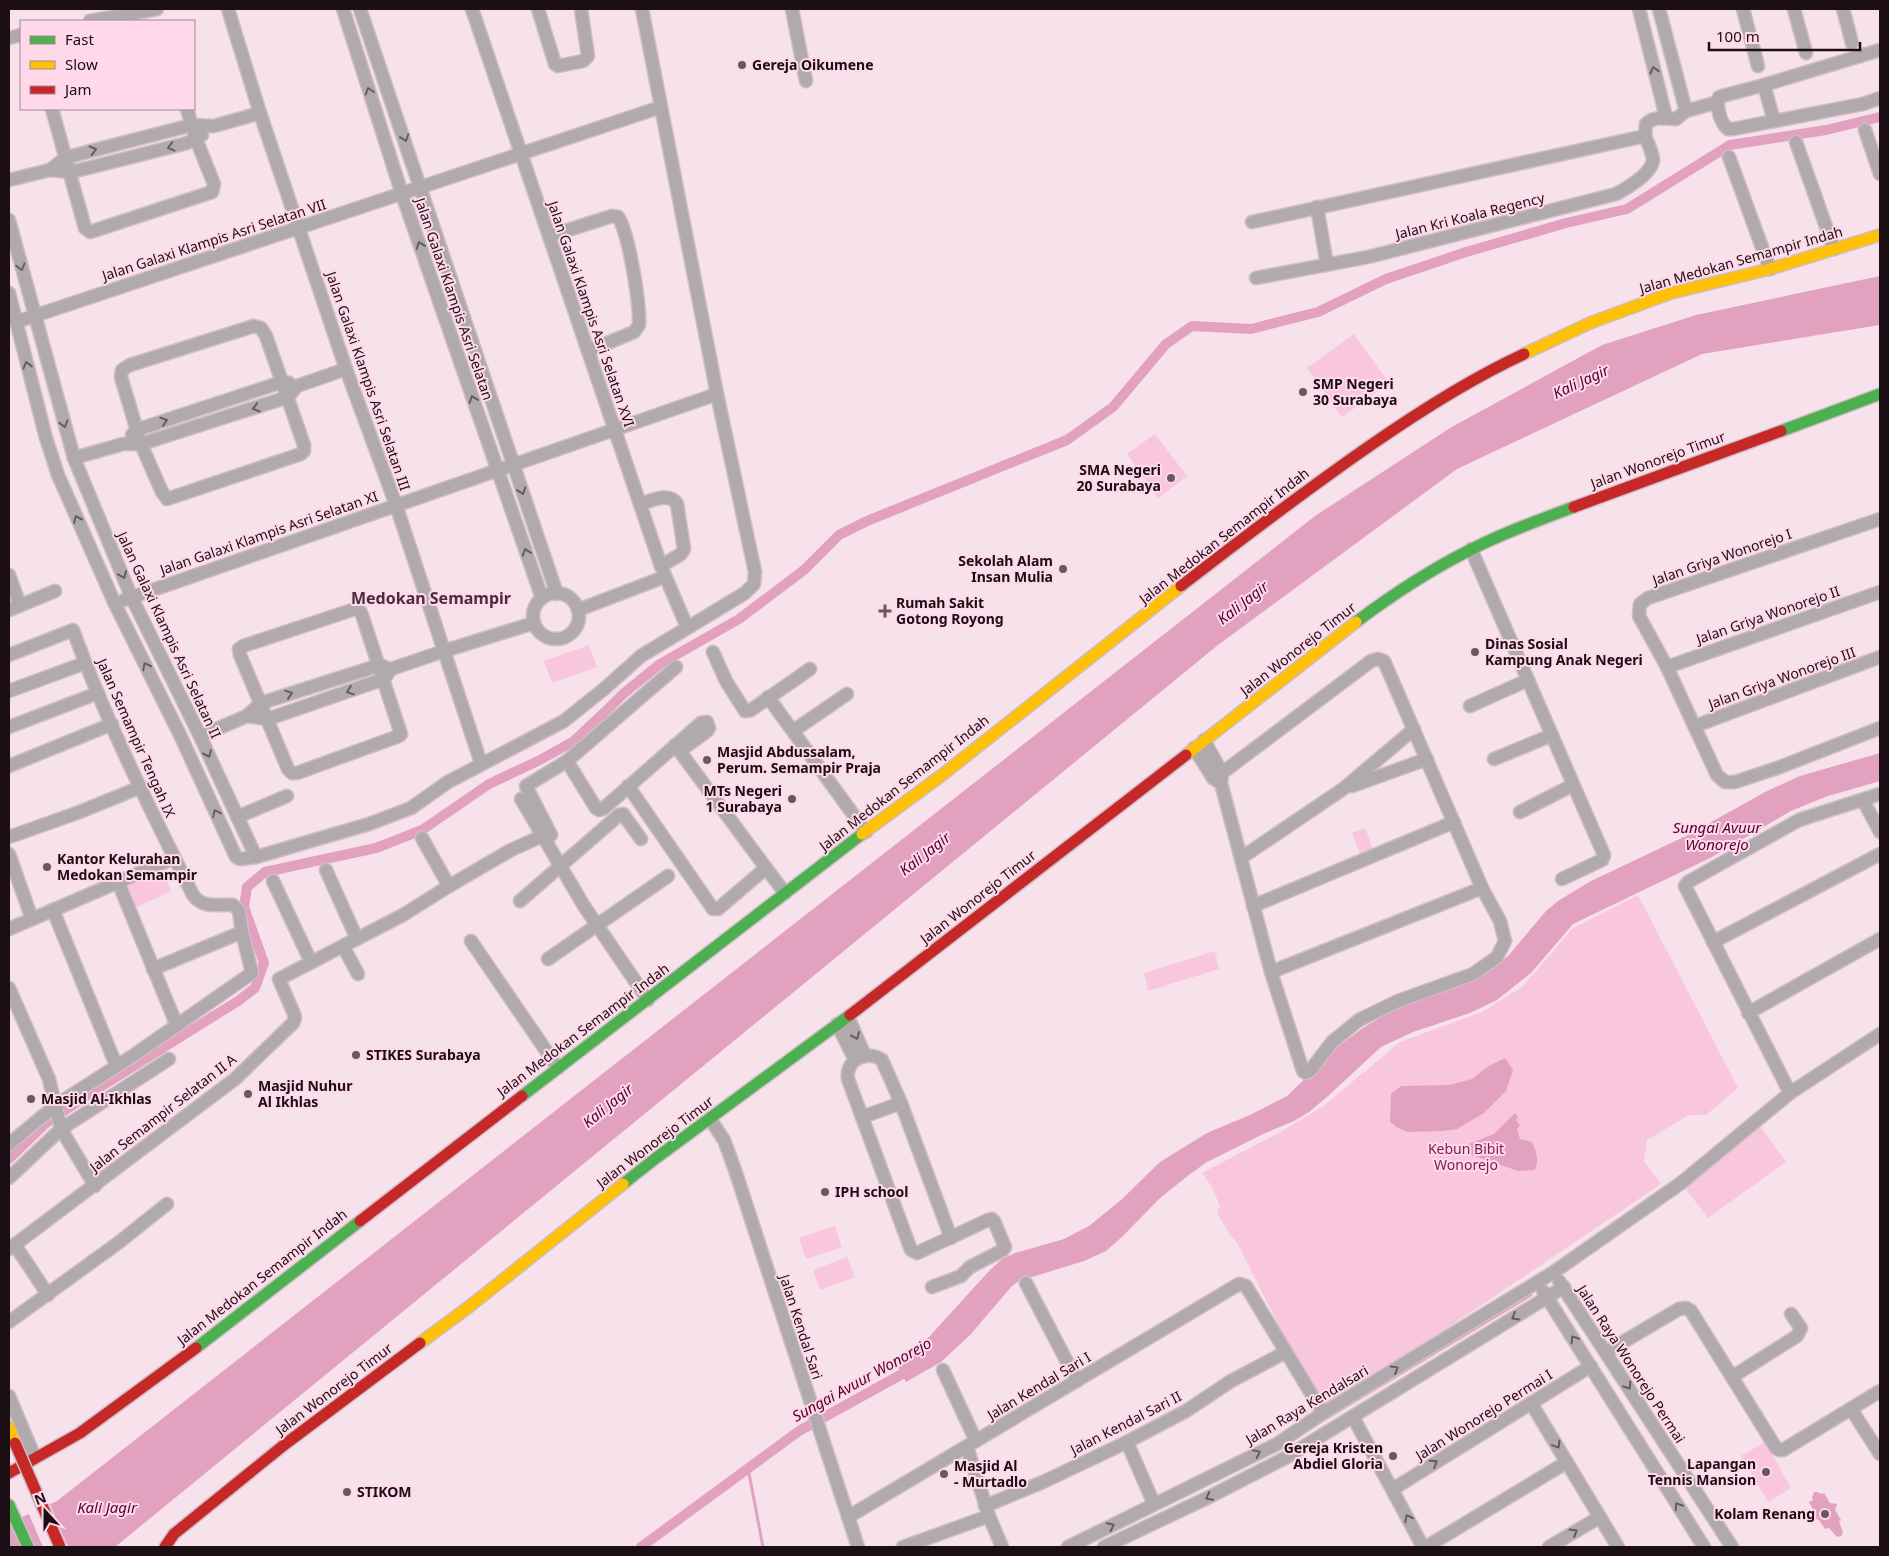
<svg xmlns="http://www.w3.org/2000/svg" width="1889" height="1556" font-family="'Noto Sans',sans-serif">
<style>
.green{fill:#f9c7dd}
.water{fill:#e3a1c0}
.pier{fill:#f7e1ea}
.lines{fill:none;stroke-linecap:round;stroke-linejoin:round}
.stream{stroke:#e3a1c0;stroke-width:3}
.canal{stroke:#e3a1c0;stroke-width:10}
.street-casing{stroke:#cebdc4;stroke-width:15}
.fast-casing{stroke:#cebdc4;stroke-width:14}
.slow-casing{stroke:#cebdc4;stroke-width:14}
.jam-casing{stroke:#cebdc4;stroke-width:14}
.street{stroke:#b1aaad;stroke-width:12}
.fast{stroke:#4caf50;stroke-width:11}
.slow{stroke:#ffc107;stroke-width:11}
.jam{stroke:#c62828;stroke-width:11}
.jam-bridge-casing{stroke:#cebdc4;stroke-width:14;stroke-linecap:butt}
.jam-bridge{stroke:#c62828;stroke-width:11}
.oneway{stroke:#665c60}
.poi-dot{fill:#68585f;stroke:#ffd9e9;stroke-width:2}
.labels{text-anchor:middle;stroke-width:4;stroke-linejoin:round;paint-order:stroke}
.poi-label{font-size:14px;font-weight:bold;fill:#1b0e14;stroke:#ffd9e9;text-anchor:start}
.street-label{font-size:14px;fill:#1b0e14;stroke:#ffd9e9}
.park-label{font-size:14px;fill:#7e1753;stroke:#ffd9e9}
.water-label{font-size:15px;font-style:italic;fill:#500031;stroke:#ffd9e9}
.quarter-label{font-size:16px;font-weight:bold;fill:#492d3a;stroke:#ffd9e9}
</style>
<rect width="100%" height="100%" fill="#f7e1ea"/>
<g class="green">
<path d="M1354 334 1389 383 1342 417 1307 368Z"/>
<path d="M1155 434 1187 476 1158 498 1127 454Z"/>
<path d="M589 645 597 667 552 683 544 661Z"/>
<path d="M1365 828 1374 851 1361 856 1352 833Z"/>
<path d="M161 869 171 891 135 908 125 886Z"/>
<path d="M1638 895 1738 1088 1706 1115H1689L1647 1140 1644 1161 1661 1184 1323 1412 1236 1241 1231 1237 1217 1213 1220 1206 1212 1187 1202 1173 1277 1134 1322 1107 1400 1042 1482 1012 1522 987 1573 928Z"/>
<path d="M1215 951 1219 969 1148 991 1144 973Z"/>
<path d="M1757 1122 1786 1162 1708 1218 1682 1184Z"/>
<path d="M835 1226 842 1247 806 1259 799 1238Z"/>
<path d="M847 1257 855 1277 820 1290 813 1270Z"/>
<path d="M1765 1442 1791 1488 1768 1502 1741 1456Z"/>
</g>
<g class="water">
<path d="M1880 276V325L1702 354 1457 469 1218 645 115 1547H9V1523L57 1501 1315 516 1450 428 1602 345 1696 315Z"/>
<path d="M1880 753V781L1825 797 1791 811 1710 858 1573 924 1531 973 1497 1000 1470 1013 1413 1032 1381 1047 1327 1097 1309 1112 1294 1121 1263 1134 1207 1162 1190 1174 1159 1199 1123 1236 1106 1251 1084 1261 1019 1281 1012 1286 970 1335 941 1362 906 1382 894 1359 929 1337 989 1271 1002 1259 1015 1253 1064 1239 1089 1226 1121 1200 1160 1162 1207 1133 1250 1115 1287 1096 1341 1044 1363 1028 1386 1014 1414 1001 1452 989 1487 972 1508 956 1546 911 1558 901 1589 882 1688 835 1767 791 1800 776Z"/>
<path d="M1505 1058 1513 1070 1506 1091 1484 1113 1457 1129 1443 1131 1408 1132 1398 1128 1390 1122 1391 1094 1401 1086 1449 1085 1472 1079 1487 1067Z"/>
<path d="M1515 1113 1518 1117 1516 1120 1520 1125 1517 1129 1520 1139 1532 1142C1537 1153 1539 1159 1535 1170L1518 1171 1469 1154 1466 1145 1494 1134Z"/>
<path d="M1814 1492H1817L1822 1494 1824 1493 1830 1503 1837 1504 1835 1510 1841 1520 1839 1521 1843 1533 1841 1536 1837 1537 1829 1528 1825 1529 1819 1520 1813 1518 1814 1511 1809 1502 1813 1500 1812 1497Z"/>
</g>
<path class="pier" d="M49 1502 68 1547H43L28 1512Z"/>
<g class="lines">
<g class="stream">
<path d="M1312 1427 1531 1295"/>
<path d="M748 1468 763 1547"/>
</g>
<g class="canal">
<path d="M9 1159 46 1123 89 1094 238 1001 255 988 264 963 244 907 247 887 265 872 376 848 422 830 489 784 538 761 574 741 608 709 623 694 660 664 739 619 804 570 839 535 867 521 1067 440 1113 407 1166 344 1192 326 1251 329 1318 312 1386 279 1466 252 1566 223 1627 209 1730 145 1826 130 1880 117"/>
<path d="M641 1547 799 1431 913 1368"/>
</g>
<g class="street-casing">
<g id="street">
<path d="M228 9 260 113 346 369 396 505 481 763"/>
<path d="M343 9 402 194 542 598"/>
<path d="M360 9C427 203 490 399 557 594"/>
<path d="M472 9 661 566 687 627"/>
<path d="M538 9 555 64 558 66 583 61 588 56 581 9"/>
<path d="M792 9 806 81"/>
<path d="M1639 9 1666 117"/>
<path d="M1659 9 1686 111"/>
<path d="M1743 9 1758 66"/>
<path d="M1794 9 1806 53"/>
<path d="M1843 9 1852 43"/>
<path d="M90 21 157 9"/>
<path d="M9 38 21 35"/>
<path d="M1880 50 1764 85 1722 96 1719 97C1716 106 1720 123 1728 129H1733L1863 104 1880 98"/>
<path d="M1764 85 1774 121"/>
<path d="M52 109 85 228 90 232 212 192 214 184 196 139 187 109"/>
<path d="M1865 130 1880 174"/>
<path d="M1796 142 1834 249"/>
<path d="M1729 157 1770 269"/>
<path d="M50 170 65 158 83 153 192 125 214 126 260 113"/>
<path d="M9 180 50 170 70 172 88 168 187 143 202 135"/>
<path d="M1317 207 1327 265"/>
<path d="M9 220 74 458 131 596 200 736 256 857"/>
<path d="M1252 222 1645 136 1646 124C1655 115 1666 119 1676 119L1686 111 1718 102"/>
<path d="M549 236 612 216 618 217C629 233 640 304 639 325L634 332 588 351"/>
<path d="M1256 278 1368 257 1616 194C1626 189 1653 173 1653 159 1652 152 1648 143 1645 136"/>
<path d="M9 293 46 438 58 475 115 604 181 737 236 857 240 859 256 857 369 824 411 808 448 782 564 721 604 689 641 656 745 593 754 584 755 572 717 394 642 9"/>
<path d="M16 322 661 107"/>
<path d="M254 326 261 328 266 336 304 445V451L301 454 167 499 162 492 141 444 121 377 122 370 130 365Z"/>
<path d="M132 435 136 430 282 382 289 383"/>
<path d="M74 458 123 444H141L288 397 297 386 346 369"/>
<path d="M640 504C652 501 669 491 677 504L684 549 681 554 661 566"/>
<path d="M1880 519 1648 598 1640 604 1639 616 1667 667 1717 775 1725 782H1735L1780 767 1880 728"/>
<path d="M1471 549 1604 855 1602 860 1562 879"/>
<path d="M9 575 20 605"/>
<circle cx="556" cy="616" r="23"/>
<path d="M124 600 717 394"/>
<path d="M355 609 360 611 362 615 401 734 399 736 297 773H292L288 769 240 655 239 649 243 646Z"/>
<path d="M9 610 55 591"/>
<path d="M578 610 664 577"/>
<path d="M713 652 726 681 745 711 751 710 810 669"/>
<path d="M9 655 73 630C106 721 150 809 193 895 203 909 218 904 233 905L239 911 242 932 252 973 134 1055 56 1105 9 1144"/>
<path d="M1667 667 1880 592"/>
<path d="M9 691 85 663"/>
<path d="M768 697 866 832"/>
<path d="M1470 706 1528 680"/>
<path d="M247 716 268 719 384 679 391 669 444 651 534 623"/>
<path d="M1695 726 1880 657"/>
<path d="M9 727 98 693"/>
<path d="M793 731 847 694"/>
<path d="M200 736 247 716 261 703 380 665 387 668"/>
<path d="M1204 740 1222 773 1221 783 1271 972 1303 1071 1306 1073 1310 1071 1332 1042 1359 1020 1398 1001 1473 974 1497 957 1505 941 1500 921 1482 888 1384 661 1378 659 1371 661 1222 773 1213 778"/>
<path d="M1194 748 1213 778 1219 782"/>
<path d="M1494 759 1552 735"/>
<path d="M567 761 596 808 599 810 603 809 701 723 707 722 709 728 707 731 680 751"/>
<path d="M9 766 112 724"/>
<path d="M628 786 713 909H718L766 868 675 745"/>
<path d="M1352 786 1427 759"/>
<path d="M521 799 584 906 648 1000"/>
<path d="M1863 800 1880 832"/>
<path d="M1520 812 1573 785"/>
<path d="M237 817 287 796"/>
<path d="M551 835 526 786 567 761 676 667"/>
<path d="M9 837 77 813 141 787"/>
<path d="M422 838 449 886"/>
<path d="M9 854 32 919"/>
<path d="M1241 858 1343 789 1414 729"/>
<path d="M766 868 785 893"/>
<path d="M326 870 357 939"/>
<path d="M273 881 311 962"/>
<path d="M118 882 177 1026"/>
<path d="M520 901 619 815 623 814 641 839"/>
<path d="M1253 906 1454 822"/>
<path d="M53 910 116 1065"/>
<path d="M9 929 174 858"/>
<path d="M471 941 558 1068"/>
<path d="M1713 942 1880 854"/>
<path d="M343 946 358 974"/>
<path d="M548 959 668 876"/>
<path d="M153 969 242 932"/>
<path d="M1271 972 1482 888"/>
<path d="M9 988 49 1079 61 1129 95 1186"/>
<path d="M1748 1013 1880 939"/>
<path d="M848 1017 865 1056"/>
<path d="M837 1024 855 1060"/>
<path d="M1790 1093 1685 886 1688 882 1799 820 1880 794"/>
<path d="M862 1117 901 1103"/>
<path d="M710 1119 724 1140 735 1170 858 1547"/>
<path d="M9 1178 61 1129 169 1059"/>
<path d="M15 1245 48 1295"/>
<path d="M9 1249 235 1079 293 1023 295 1018 294 1014 279 979 403 915 449 886 511 850 542 836"/>
<path d="M1559 1281 1732 1547"/>
<path d="M1026 1283 1077 1381"/>
<path d="M932 1287 961 1276 970 1267 1003 1250 1005 1247 994 1221 992 1219 988 1220 917 1253 911 1250 848 1079C845 1060 867 1049 882 1060L901 1103 951 1238"/>
<path d="M1543 1291 1704 1547"/>
<path d="M9 1322 118 1243 167 1204"/>
<path d="M1606 1352 1679 1309 1686 1308 1691 1311 1776 1448 1779 1450H1783L1880 1391"/>
<path d="M943 1370 976 1441"/>
<path d="M1732 1377 1797 1336 1801 1328 1791 1314"/>
<path d="M9 1396 35 1458"/>
<path d="M1531 1403 1618 1547"/>
<path d="M1851 1409 1880 1454"/>
<path d="M1353 1417 1423 1547"/>
<path d="M1127 1442 1154 1504"/>
<path d="M967 1447 989 1516 1002 1547"/>
<path d="M1393 1489 1591 1366"/>
<path d="M985 1506 1043 1482 1127 1442 1186 1411 1231 1381 1286 1352"/>
<path d="M848 1517 1239 1284 1246 1286 1323 1413"/>
<path d="M903 1547 989 1516"/>
<path d="M1068 1547 1277 1444 1323 1413 1554 1272 1681 1183 1790 1093 1880 1034"/>
<path d="M1104 1547 1207 1498 1285 1458 1564 1287"/>
<path d="M1426 1547 1567 1462"/>
<path d="M1549 1547 1600 1517"/>
</g>
</g>
<g class="fast-casing">
<g id="fast">
<path d="M1781 431 1880 394"/>
<path d="M1356 622C1392 595 1430 570 1470 550 1503 533 1539 520 1574 507"/>
<path d="M522 1096 862 834"/>
<path d="M623 1184 656 1158 850 1015"/>
<path d="M196 1348 360 1221"/>
<path d="M9 1505 28 1547"/>
</g>
</g>
<g class="slow-casing">
<g id="slow">
<path d="M1524 354 1590 323 1671 293 1770 269 1880 235"/>
<path d="M1186 755 1356 622"/>
<path d="M862 834 942 775 1181 586"/>
<path d="M420 1343 470 1306 623 1184"/>
<path d="M9 1427 15 1443"/>
</g>
</g>
<g class="jam-casing">
<g id="jam">
<path d="M1574 507 1781 431"/>
<path d="M1181 586C1243 538 1306 490 1371 445 1420 411 1470 379 1524 354"/>
<path d="M850 1015 1186 755"/>
<path d="M360 1221 522 1096"/>
<path d="M9 1473 80 1433 196 1348"/>
<path d="M165 1547 174 1534 284 1445 420 1343"/>
</g>
</g>
<use href="#street" class="street"/>
<use href="#fast" class="fast"/>
<use href="#slow" class="slow"/>
<use href="#jam" class="jam"/>
<g class="jam-bridge-casing">
<path id="jam-bridge" d="M15 1443 60 1547"/>
</g>
<use href="#jam-bridge" class="jam-bridge"/>
</g>
<defs><path id="oneway-chevron" d="M-2-3.5L2.5 0L-2 3.5" fill="none" stroke-width="1.6" stroke-linecap="round" stroke-linejoin="round" transform="scale(1.25)"/></defs>
<g class="oneway">
<use href="#oneway-chevron" transform="translate(1654 70) rotate(-104)"/>
<use href="#oneway-chevron" transform="translate(369 91) rotate(-108)"/>
<use href="#oneway-chevron" transform="translate(405 138) rotate(71)"/>
<use href="#oneway-chevron" transform="translate(171 147) rotate(166)"/>
<use href="#oneway-chevron" transform="translate(93 150) rotate(-14)"/>
<use href="#oneway-chevron" transform="translate(420 245) rotate(-109)"/>
<use href="#oneway-chevron" transform="translate(21 267) rotate(75)"/>
<use href="#oneway-chevron" transform="translate(27 365) rotate(-104)"/>
<use href="#oneway-chevron" transform="translate(473 399) rotate(-109)"/>
<use href="#oneway-chevron" transform="translate(256 408) rotate(163)"/>
<use href="#oneway-chevron" transform="translate(164 421) rotate(-18)"/>
<use href="#oneway-chevron" transform="translate(64 424) rotate(74)"/>
<use href="#oneway-chevron" transform="translate(522 491) rotate(71)"/>
<use href="#oneway-chevron" transform="translate(77 519) rotate(-114)"/>
<use href="#oneway-chevron" transform="translate(526 552) rotate(-109)"/>
<use href="#oneway-chevron" transform="translate(123 575) rotate(67)"/>
<use href="#oneway-chevron" transform="translate(146 666) rotate(-117)"/>
<use href="#oneway-chevron" transform="translate(350 691) rotate(161)"/>
<use href="#oneway-chevron" transform="translate(289 694) rotate(-18)"/>
<use href="#oneway-chevron" transform="translate(208 754) rotate(66)"/>
<use href="#oneway-chevron" transform="translate(216 813) rotate(-115)"/>
<use href="#oneway-chevron" transform="translate(856 1036) rotate(66)"/>
<use href="#oneway-chevron" transform="translate(1515 1317) rotate(149)"/>
<use href="#oneway-chevron" transform="translate(1574 1339) rotate(-122)"/>
<use href="#oneway-chevron" transform="translate(1395 1369) rotate(-31)"/>
<use href="#oneway-chevron" transform="translate(1628 1386) rotate(57)"/>
<use href="#oneway-chevron" transform="translate(1557 1445) rotate(59)"/>
<use href="#oneway-chevron" transform="translate(1257 1453) rotate(-26)"/>
<use href="#oneway-chevron" transform="translate(1434 1463) rotate(-32)"/>
<use href="#oneway-chevron" transform="translate(1209 1497) rotate(153)"/>
<use href="#oneway-chevron" transform="translate(1678 1506) rotate(-122)"/>
<use href="#oneway-chevron" transform="translate(1408 1518) rotate(-117)"/>
<use href="#oneway-chevron" transform="translate(1111 1526) rotate(-26)"/>
<use href="#oneway-chevron" transform="translate(1574 1532) rotate(-31)"/>
</g>
<g class="poi-dot">
<circle cx="742" cy="65" r="5"/>
<circle cx="1303" cy="392" r="5"/>
<circle cx="1171" cy="478" r="5"/>
<circle cx="1063" cy="569" r="5"/>
<path d="M882.5 603.5h5v5h5v5h-5v5h-5v-5h-5v-5h5z"/>
<circle cx="1475" cy="652" r="5"/>
<circle cx="707" cy="760" r="5"/>
<circle cx="792" cy="799" r="5"/>
<circle cx="47" cy="867" r="5"/>
<circle cx="356" cy="1055" r="5"/>
<circle cx="248" cy="1094" r="5"/>
<circle cx="31" cy="1099" r="5"/>
<circle cx="825" cy="1192" r="5"/>
<circle cx="1393" cy="1456" r="5"/>
<circle cx="1766" cy="1472" r="5"/>
<circle cx="944" cy="1474" r="5"/>
<circle cx="347" cy="1492" r="5"/>
<circle cx="1825" cy="1514" r="5"/>
</g>
<g class="labels">
<g class="poi-label">
<text x="752" y="70">Gereja Oikumene</text>
<text x="1313" y="389">SMP Negeri<tspan x="1313" dy="16">30 Surabaya</tspan></text>
<text x="1161" y="475" text-anchor="end">SMA Negeri<tspan x="1161" dy="16">20 Surabaya</tspan></text>
<text x="1053" y="566" text-anchor="end">Sekolah Alam<tspan x="1053" dy="16">Insan Mulia</tspan></text>
<text x="896" y="608">Rumah Sakit<tspan x="896" dy="16">Gotong Royong</tspan></text>
<text x="1485" y="649">Dinas Sosial<tspan x="1485" dy="16">Kampung Anak Negeri</tspan></text>
<text x="717" y="757">Masjid Abdussalam,<tspan x="717" dy="16">Perum. Semampir Praja</tspan></text>
<text x="782" y="796" text-anchor="end">MTs Negeri<tspan x="782" dy="16">1 Surabaya</tspan></text>
<text x="57" y="864">Kantor Kelurahan<tspan x="57" dy="16">Medokan Semampir</tspan></text>
<text x="366" y="1060">STIKES Surabaya</text>
<text x="258" y="1091">Masjid Nuhur<tspan x="258" dy="16">Al Ikhlas</tspan></text>
<text x="41" y="1104">Masjid Al-Ikhlas</text>
<text x="835" y="1197">IPH school</text>
<text x="1383" y="1453" text-anchor="end">Gereja Kristen<tspan x="1383" dy="16">Abdiel Gloria</tspan></text>
<text x="1756" y="1469" text-anchor="end">Lapangan<tspan x="1756" dy="16">Tennis Mansion</tspan></text>
<text x="954" y="1471">Masjid Al<tspan x="954" dy="16">- Murtadlo</tspan></text>
<text x="357" y="1497">STIKOM</text>
<text x="1815" y="1519" text-anchor="end">Kolam Renang</text>
</g>
<g class="street-label">
<text transform="translate(1470 216) rotate(-14)" y="5">Jalan Kri Koala Regency</text>
<text transform="translate(214 240) rotate(-18)" y="5">Jalan Galaxi Klampis Asri Selatan VII</text>
<text transform="translate(1741 260) rotate(-16)" y="5">Jalan Medokan Semampir Indah</text>
<text transform="translate(454 299) rotate(71)" y="5">Jalan Galaxi Klampis Asri Selatan</text>
<text transform="translate(591 314) rotate(71)" y="5">Jalan Galaxi Klampis Asri Selatan XVI</text>
<text transform="translate(368 381) rotate(71)" y="5">Jalan Galaxi Klampis Asri Selatan III</text>
<text transform="translate(1658 460) rotate(-20)" y="5">Jalan Wonorejo Timur</text>
<text transform="translate(269 533) rotate(-19)" y="5">Jalan Galaxi Klampis Asri Selatan XI</text>
<text transform="translate(1224 536) rotate(-38)" y="5">Jalan Medokan Semampir Indah</text>
<text transform="translate(1722 557) rotate(-19)" y="5">Jalan Griya Wonorejo I</text>
<text transform="translate(1768 615) rotate(-19)" y="5">Jalan Griya Wonorejo II</text>
<text transform="translate(169 635) rotate(65)" y="5">Jalan Galaxi Klampis Asri Selatan II</text>
<text transform="translate(1298 649) rotate(-38)" y="5">Jalan Wonorejo Timur</text>
<text transform="translate(1782 678) rotate(-20)" y="5">Jalan Griya Wonorejo III</text>
<text transform="translate(136 738) rotate(66)" y="5">Jalan Semampir Tengah IX</text>
<text transform="translate(904 783) rotate(-38)" y="5">Jalan Medokan Semampir Indah</text>
<text transform="translate(978 897) rotate(-38)" y="5">Jalan Wonorejo Timur</text>
<text transform="translate(583 1030) rotate(-37)" y="5">Jalan Medokan Semampir Indah</text>
<text transform="translate(163 1113) rotate(-38)" y="5">Jalan Semampir Selatan II A</text>
<text transform="translate(655 1142) rotate(-37)" y="5">Jalan Wonorejo Timur</text>
<text transform="translate(262 1277) rotate(-38)" y="5">Jalan Medokan Semampir Indah</text>
<text transform="translate(801 1327) rotate(72)" y="5">Jalan Kendal Sari</text>
<text transform="translate(1631 1364) rotate(57)" y="5">Jalan Raya Wonorejo Permai</text>
<text transform="translate(1039 1386) rotate(-31)" y="5">Jalan Kendal Sari I</text>
<text transform="translate(334 1389) rotate(-37)" y="5">Jalan Wonorejo Timur</text>
<text transform="translate(1307 1405) rotate(-31)" y="5">Jalan Raya Kendalsari</text>
<text transform="translate(1484 1415) rotate(-32)" y="5">Jalan Wonorejo Permai I</text>
<text transform="translate(1126 1423) rotate(-27)" y="5">Jalan Kendal Sari II</text>
</g>
<g class="park-label">
<text x="1466" y="1154">Kebun Bibit<tspan x="1466" dy="16">Wonorejo</tspan></text>
</g>
<g class="water-label">
<text transform="translate(1581 382) rotate(-25)" y="5">Kali Jagir</text>
<text transform="translate(1243 603) rotate(-38)" y="5">Kali Jagir</text>
<text x="1717" y="833">Sungai Avuur<tspan x="1717" dy="17">Wonorejo</tspan></text>
<text transform="translate(925 854) rotate(-38)" y="5">Kali Jagir</text>
<text transform="translate(608 1106) rotate(-39)" y="5">Kali Jagir</text>
<text transform="translate(862 1380) rotate(-29)" y="5">Sungai Avuur Wonorejo</text>
<text x="107" y="1513">Kali Jagir</text>
</g>
<g class="quarter-label">
<text x="431" y="604">Medokan Semampir</text>
</g>
</g>
<rect width="1889" height="1556" fill="none" stroke="#1b0e14" stroke-width="20"/>
<rect x="20" y="20" width="175" height="90" fill="#ffd9e9" stroke="#a48894"/>
<rect x="30" y="36" width="25" height="8" fill="#4caf50" stroke="#a48894"/>
<text x="65" y="45" font-size="15" fill="#1b0e14">Fast</text>
<rect x="30" y="61" width="25" height="8" fill="#ffc107" stroke="#a48894"/>
<text x="65" y="70" font-size="15" fill="#1b0e14">Slow</text>
<rect x="30" y="86" width="25" height="8" fill="#c62828" stroke="#a48894"/>
<text x="65" y="95" font-size="15" fill="#1b0e14">Jam</text>
<g transform="translate(45 1511) rotate(339)" stroke="#ffd9e9" stroke-width="4" paint-order="stroke">
<path d="M0-4L9 19L0 12L-9 19Z" fill="#1b0e14"/>
<text y="-8" font-size="14" font-weight="bold" text-anchor="middle" fill="#1b0e14">N</text>
</g>
<path d="M1709 42v8h151v-8" fill="none" stroke="#1b0e14" stroke-width="2.5"/>
<text x="1716" y="42" font-size="15" fill="#1b0e14" stroke="#ffd9e9" stroke-width="4" paint-order="stroke">100 m</text>
</svg>
